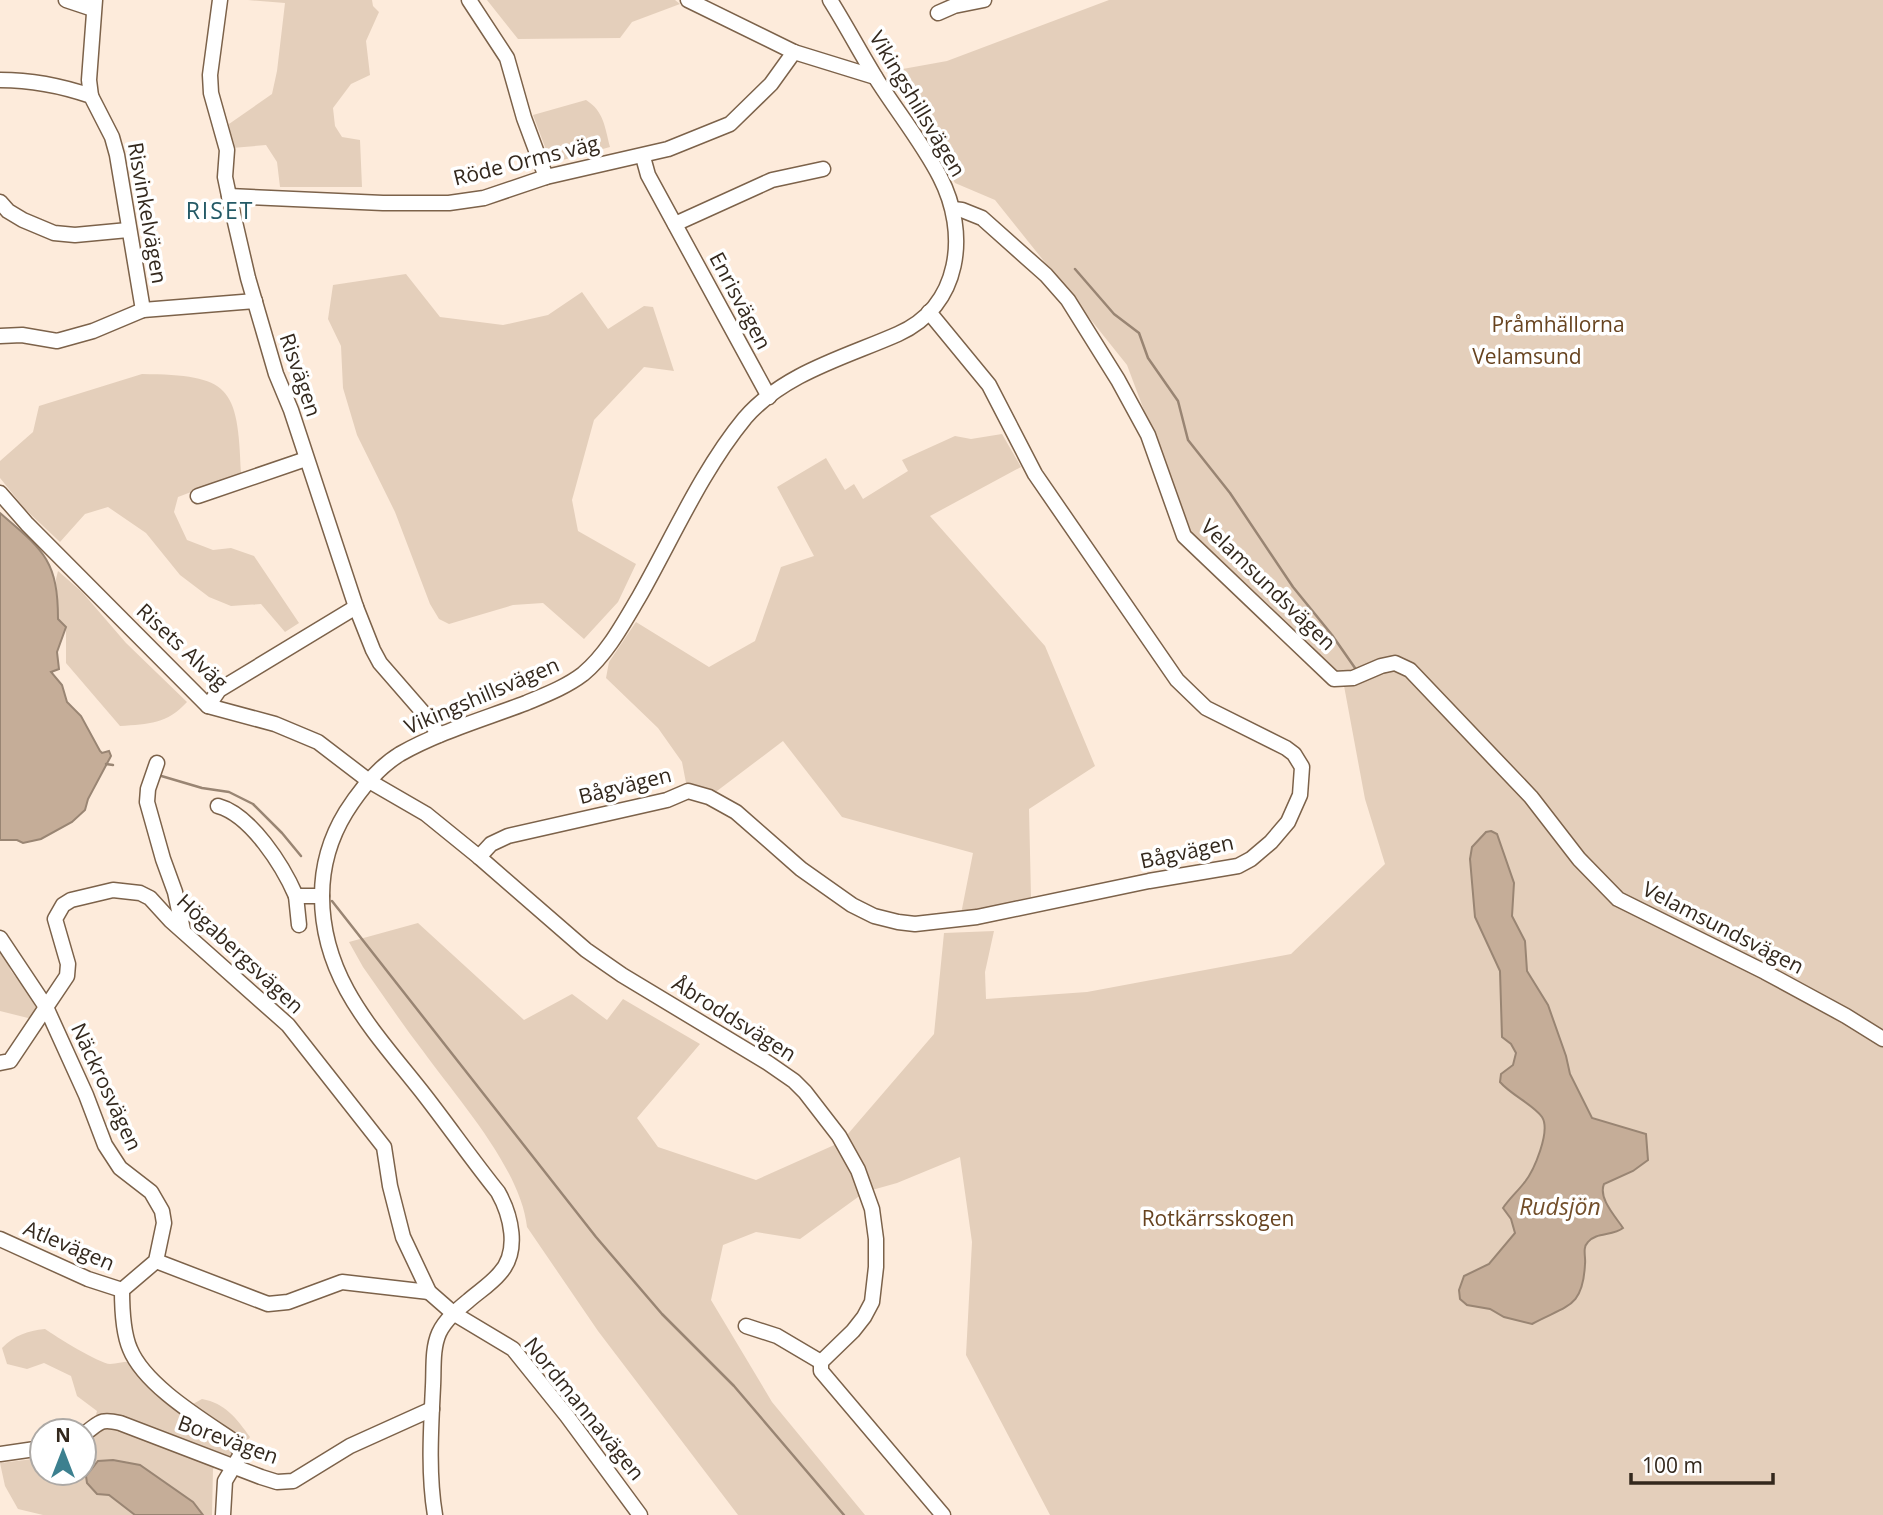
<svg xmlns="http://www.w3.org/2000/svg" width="1883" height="1515" font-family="'Open Sans',sans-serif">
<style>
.green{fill:#e4cfbb}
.water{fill:#c5ad98;stroke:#998573;stroke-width:2}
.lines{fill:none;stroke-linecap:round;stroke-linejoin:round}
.stream{stroke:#998573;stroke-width:2.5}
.minor-casing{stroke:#7c624a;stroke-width:17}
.minor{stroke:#fff;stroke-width:14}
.labels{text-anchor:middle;stroke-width:7;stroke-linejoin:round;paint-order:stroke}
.street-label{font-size:21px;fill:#33281d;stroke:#fff}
.park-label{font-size:21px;fill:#67431f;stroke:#fff}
.neighbourhood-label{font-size:23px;letter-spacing:2px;fill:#245a66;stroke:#fff}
.water-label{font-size:23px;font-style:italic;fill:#724e2a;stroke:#fff}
</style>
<rect width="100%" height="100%" fill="#fdebdb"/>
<g class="green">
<path d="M248 0H372L373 6 379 12 366 41 370 75 351 84 333 108 335 126 342 137 360 140 362 187H280L277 162 266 145 232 148 229 124 272 94 277 71 285 3Z"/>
<path d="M487 0H675L680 4 632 22 620 38 518 39Z"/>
<path d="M1109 0H1883V1515H1050L966 1355 972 1242 960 1157 897 1183 865 1192 800 1239 756 1232 723 1245 711 1300 772 1402 865 1515H738L598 1331 527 1227C521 1169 457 1098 423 1051 402 1024 383 995 363 967L349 942 418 923 524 1020 572 994 607 1020 623 999 700 1044 637 1118 658 1147 756 1180 841 1142 934 1034 944 933 994 931 985 972 986 999 1087 992 1291 954 1385 864 1365 799 1342 675 1190 533 1127 365 995 200 955 183 886 72 947 61Z"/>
<path d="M586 100C604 111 605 128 610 147L559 161 548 155 533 115Z"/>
<path d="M406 274 440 317 503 325 548 315 582 292 608 329 644 306 653 307 674 371 644 367 594 420 572 500 578 531 636 564 618 602 584 639 543 603 513 605 449 624 439 619 430 604 395 512 357 435 343 388 341 346 328 319 333 285Z"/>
<path d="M142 374C230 375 238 386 241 473L178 497 174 512 187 540 213 550 231 548 254 556 299 623 285 632 261 604 231 606 209 597 180 575 146 533 108 507 85 514 60 542 25 509 0 478V461L33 432 39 406Z"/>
<path d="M1002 434 1021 467 930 516 1045 646 1095 766 1029 809 1031 897 961 914 973 853 842 817 783 741 713 794 687 788 682 762 658 728 606 678 609 662 636 622 709 667 755 641 781 567 814 556 777 487 826 458 845 490 854 484 863 499 908 471 902 460 955 436 971 439Z"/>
<path d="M58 571 82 592 126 643 187 702C167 724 149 724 120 726L66 663V628L58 619 56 579Z"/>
<path d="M0 945 11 971 29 994 38 1012 36 1020 0 1011Z"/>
<path d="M45 1329C55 1336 100 1364 110 1364 118 1364 124 1361 132 1362L182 1410 202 1399C225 1403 237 1419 250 1437 241 1452 226 1458 213 1469L212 1515H43L18 1509 5 1486 0 1463 42 1458V1473H84V1440L90 1436 97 1411 77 1396 71 1376 44 1363 27 1369 7 1364 2 1348C15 1335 27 1331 45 1329Z"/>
</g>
<g class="water">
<path d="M0 513C43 550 58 560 58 619L66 627 57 652 59 669 51 672 62 685 67 702 81 716 100 751 102 753 109 751 111 756 88 799 85 810 72 822 41 839 23 843 17 840H0Z"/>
<path d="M1491 831 1497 834 1514 883 1512 916 1525 941 1527 971 1548 1005 1566 1056 1570 1074 1592 1118 1646 1134 1648 1160 1633 1171 1604 1184C1598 1198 1615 1216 1623 1228 1613 1236 1596 1232 1588 1242 1582 1248 1586 1257 1585 1264 1583 1308 1567 1305 1532 1324L1504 1317 1490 1309 1467 1305 1460 1299 1459 1290 1464 1276 1489 1264 1515 1233 1511 1219 1503 1208C1509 1199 1517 1192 1524 1183 1534 1171 1551 1131 1542 1117 1534 1105 1511 1095 1500 1082L1501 1074 1513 1065 1516 1053 1511 1044 1502 1037 1500 971 1475 917 1470 859 1472 847 1486 832Z"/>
<path d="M113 1460 140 1465 193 1502 203 1515H135L109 1495 97 1494 87 1483 86 1476 98 1461Z"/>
</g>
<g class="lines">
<g class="stream">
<path d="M1075 269 1114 314 1139 333 1148 358 1178 401 1188 440 1230 493 1293 587 1332 635 1355 668"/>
<path d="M106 764 113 765"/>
<path d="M158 775 202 788 229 792 253 804 282 833 301 856"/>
<path d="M332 901 596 1237 662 1314 734 1386 844 1515"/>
</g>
<g class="minor-casing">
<g id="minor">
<path d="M66 0 93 9"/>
<path d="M220 0 210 75 211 93 227 150 225 177 229 196 248 278 276 374 291 410 356 607 373 650 380 663 427 717 439 735"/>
<path d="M469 0 507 58 524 118 546 177"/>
<path d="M688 0 794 52 875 77"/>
<path d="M938 13 954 6 984 0"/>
<path d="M0 80C31 80 62 86 91 96L112 137 117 155 143 310"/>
<path d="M91 96 89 80 95 0"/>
<path d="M643 157 648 175 769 397"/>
<path d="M229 196 383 203H449L484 198 546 177 668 149 730 124 771 84 794 52"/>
<path d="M0 202 8 211 23 220 54 233 75 235 128 230"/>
<path d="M953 209 962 210 982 218 1046 275 1068 300 1118 380 1148 435 1184 536 1334 679 1353 678 1381 666 1395 663 1410 670 1531 797 1579 859 1618 899 1765 972 1846 1016 1883 1039"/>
<path d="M675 224 772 180 823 169"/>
<path d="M0 336 22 335 57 341 93 331 143 310 255 301"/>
<path d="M0 493 27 524 208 706 275 724 318 742 369 781 426 814 479 857 586 950 622 975 768 1063 794 1081 805 1092 839 1136 858 1170 872 1209 876 1239V1267L872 1302 864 1317 853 1331 821 1362V1371L943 1515"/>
<path d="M198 496 306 459"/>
<path d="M208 706 219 690 356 607"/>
<path d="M157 763 148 789 147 802 163 859 175 892 183 930"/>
<path d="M218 806C251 815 283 866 296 896"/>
<path d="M479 857 491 844 508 836 667 800 688 791 709 797 736 812 801 869 852 905 874 916 898 922 915 924 977 917 1149 881 1238 866 1251 859 1271 842 1288 822 1300 795 1302 767 1294 754 1286 748 1206 708 1177 680 1035 474 989 385 929 312"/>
<path d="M299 925 296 896H322"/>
<path d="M0 938 46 1007 86 1095 105 1145 120 1168 151 1192 162 1211 164 1223 156 1261 122 1290C122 1308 123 1333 130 1349 145 1386 203 1420 235 1442L241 1454 225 1481 223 1515"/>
<path d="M0 1063 10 1061 67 976 68 964 55 919 63 905 71 900 113 890 140 893 150 898 171 921 288 1025 384 1147 390 1186 403 1237 429 1292 453 1313 513 1349 567 1416 640 1515"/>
<path d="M0 1239 88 1279 122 1290"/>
<path d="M156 1261 268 1304 288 1302 342 1282 429 1292"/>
<path d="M746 1326 777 1336 821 1362"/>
<path d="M84 1434C100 1423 99 1418 120 1423L261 1477 277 1482 293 1481 350 1446 432 1409"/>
<path d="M0 1454 42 1448"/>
<path d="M435 1515C428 1473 431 1428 433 1386 434 1369 432 1349 439 1333 445 1320 457 1310 468 1301 478 1292 491 1284 500 1273 520 1251 511 1215 498 1192 473 1161 450 1128 426 1097 376 1033 322 981 322 896 322 866 330 838 346 812 360 790 377 768 400 754 439 732 484 719 526 703 545 695 566 687 583 674 607 654 623 624 639 597 672 539 702 470 745 418 784 373 846 357 898 334 961 306 969 233 940 177 923 144 899 114 879 83 862 56 847 27 830 0"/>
</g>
</g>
<use href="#minor" class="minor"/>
</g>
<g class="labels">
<g class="street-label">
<text transform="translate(917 104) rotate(59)" y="7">Vikingshillsvägen</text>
<text transform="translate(526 161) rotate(-14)" y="7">Röde Orms väg</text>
<text transform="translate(147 213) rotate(80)" y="7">Risvinkelvägen</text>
<text transform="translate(740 301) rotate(62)" y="7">Enrisvägen</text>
<text transform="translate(300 375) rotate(71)" y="7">Risvägen</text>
<text transform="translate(1268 585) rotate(44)" y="7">Velamsundsvägen</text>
<text transform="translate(182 647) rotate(43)" y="7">Risets Alväg</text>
<text transform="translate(482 696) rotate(-23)" y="7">Vikingshillsvägen</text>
<text transform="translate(625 786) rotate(-14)" y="7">Bågvägen</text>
<text transform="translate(1187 852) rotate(-12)" y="7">Bågvägen</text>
<text transform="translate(1723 928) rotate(27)" y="7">Velamsundsvägen</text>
<text transform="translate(240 954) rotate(43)" y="7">Högabergsvägen</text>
<text transform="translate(734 1019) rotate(32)" y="7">Åbroddsvägen</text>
<text transform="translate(106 1087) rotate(65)" y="7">Näckrosvägen</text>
<text transform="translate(69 1246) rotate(23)" y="7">Atlevägen</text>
<text transform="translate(584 1409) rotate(51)" y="7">Nordmannavägen</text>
<text transform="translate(228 1440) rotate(20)" y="7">Borevägen</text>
</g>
<g class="park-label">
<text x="1558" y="332">Pråmhällorna</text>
<text x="1527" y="364">Velamsund</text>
<text x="1218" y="1226">Rotkärrsskogen</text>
</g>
<g class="neighbourhood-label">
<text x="220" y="219">RISET</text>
</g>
<g class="water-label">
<text x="1560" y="1215">Rudsjön</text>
</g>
</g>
<g transform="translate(63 1452)"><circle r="33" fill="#ffffff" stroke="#ada9a5" stroke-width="2"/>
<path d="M0-5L12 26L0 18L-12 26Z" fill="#3c808f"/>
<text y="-10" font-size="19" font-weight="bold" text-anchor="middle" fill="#33281d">N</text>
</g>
<path d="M1631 1473v10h142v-10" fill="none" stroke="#33281d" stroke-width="3.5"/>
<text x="1642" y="1473" font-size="21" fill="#33281d" stroke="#ffffff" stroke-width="5" paint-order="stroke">100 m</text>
</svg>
